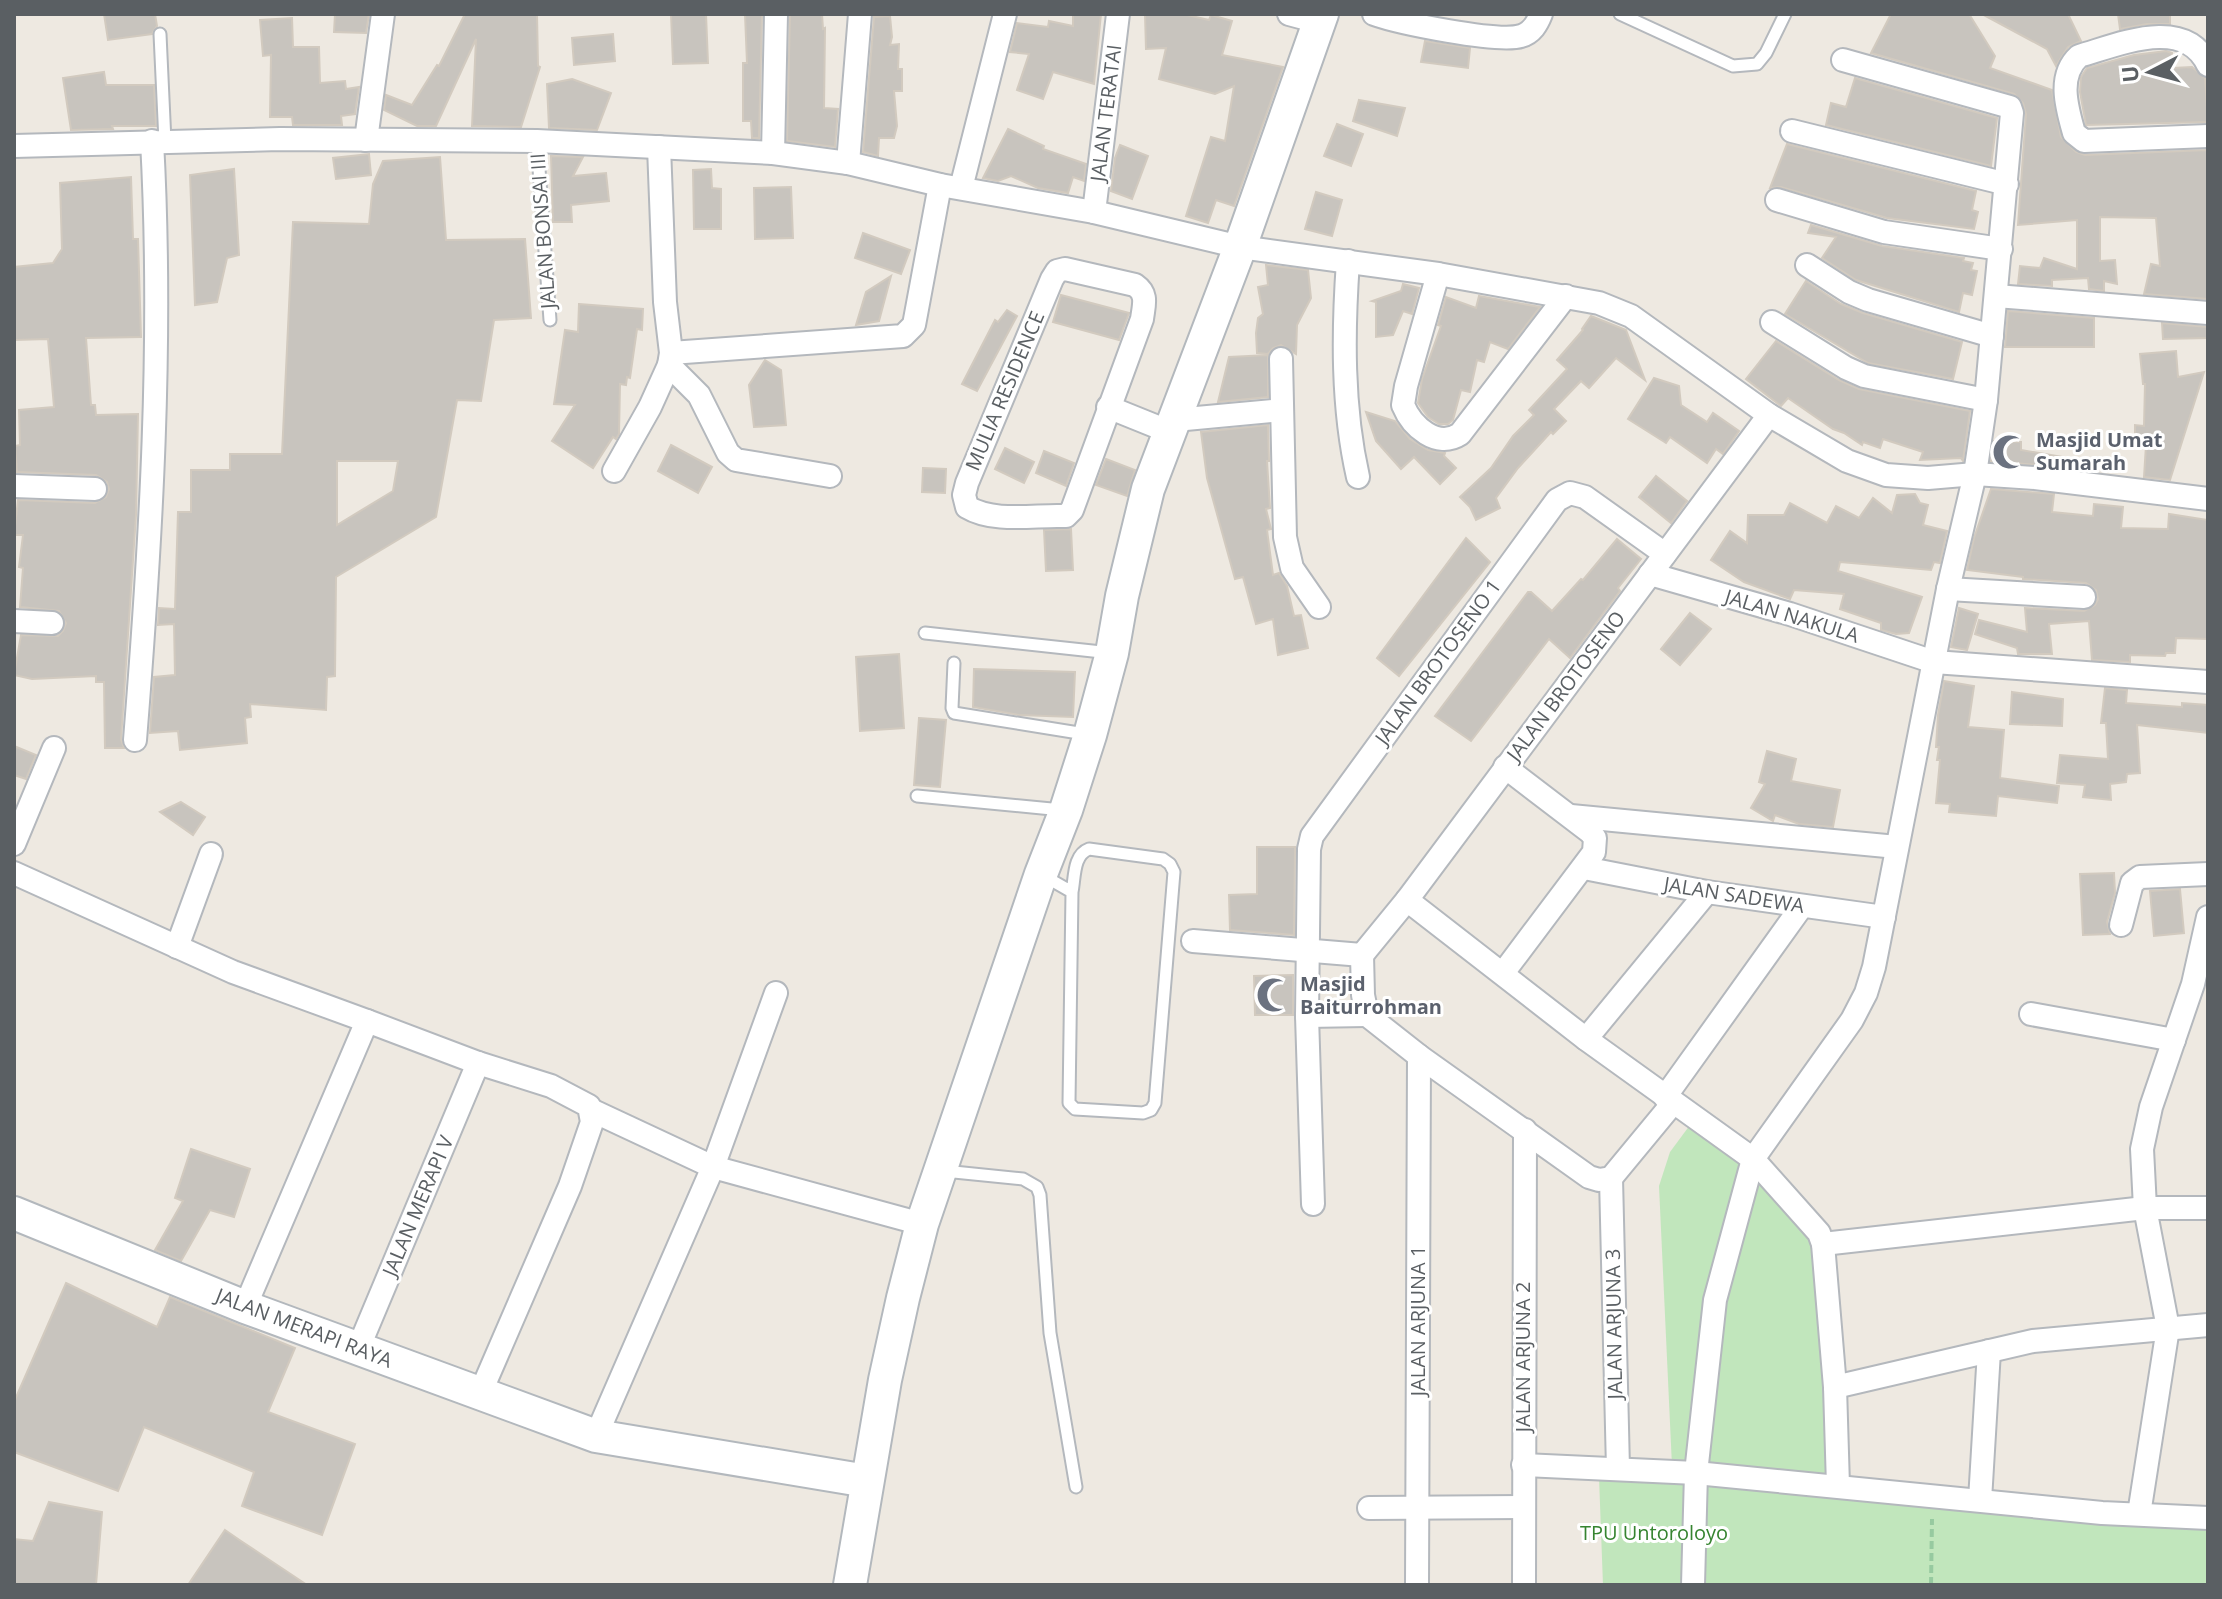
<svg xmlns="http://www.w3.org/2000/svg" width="2222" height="1599" font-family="'Open Sans',sans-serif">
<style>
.green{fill:#c1e6bc}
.building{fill:#c8c4be;stroke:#d2cabf;stroke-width:2;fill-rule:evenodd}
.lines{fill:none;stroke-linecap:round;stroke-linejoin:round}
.lane-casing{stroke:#b4b8bd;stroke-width:15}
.street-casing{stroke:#b4b8bd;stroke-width:26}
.secondary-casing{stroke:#b3b8bd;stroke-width:36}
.path{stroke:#97caa0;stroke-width:4;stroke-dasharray:8 4;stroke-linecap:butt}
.lane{stroke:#fff;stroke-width:11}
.street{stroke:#fff;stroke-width:22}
.secondary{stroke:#fff;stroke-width:32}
.labels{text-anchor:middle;stroke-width:6;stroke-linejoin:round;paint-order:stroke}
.street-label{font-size:20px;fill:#5a5f63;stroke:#fff}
.worship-label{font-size:20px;font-weight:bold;fill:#5b616d;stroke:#fff;text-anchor:start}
.park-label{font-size:20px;fill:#368430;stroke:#fff}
</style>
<rect width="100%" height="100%" fill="#eee9e1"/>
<g class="green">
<path d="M1690 1125 1734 1156 1816 1243 1833 1478 1672 1466 1659 1186 1670 1152Z"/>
<path d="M1599 1477 2208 1529V1585H1603Z"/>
</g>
<g class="building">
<path d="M104 14H155L157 26 152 34 108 40Z"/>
<path d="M335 14H369L366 33 334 32Z"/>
<path d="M465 14H537L538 66 540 67 521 127 472 126 476 39 436 126H417L384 110 386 95 412 105 437 65 439 66Z"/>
<path d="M671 14H706L708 63 673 64Z"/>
<path d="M745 14H762L759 138H752L751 121H743V63H747Z"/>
<path d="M790 14H822L823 29 825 28 824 108 838 109 835 147 787 141Z"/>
<path d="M1073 14H1101L1094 84 1053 72 1043 99 1017 90 1029 54 1010 52 1017 23 1048 27 1049 21 1073 26Z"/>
<path d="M1145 14H1183L1209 20 1211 15 1232 21 1222 55 1283 67 1234 206 1216 200 1208 223 1186 216 1211 137 1225 141 1234 86 1215 94 1159 79 1166 48 1146 49Z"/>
<path d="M1891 14H1969L1995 56 1990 68 2052 90 2061 137 2076 152 2085 155 2208 150V299L2144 294 2151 264 2160 266 2156 218 2100 217V261L2115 260 2117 284 2104 281V291L2089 289 2088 278 2052 280V286L2018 284 2020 266 2040 268 2044 258 2077 269V220L2018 225 2026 114 2023 103 2014 94 1871 53Z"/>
<path d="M1982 14H2068L2081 41 2068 47 2056 66 2047 49Z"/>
<path d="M2118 14H2170V24H2147L2120 29Z"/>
<path d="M890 16 892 37 890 45 899 44 898 69H902V91H894L897 126 894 138H879L878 156 863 152 874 17Z"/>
<path d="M292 18 293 47H319L320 83 345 81 346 89 359 87 355 114 341 116 342 125H293L292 117H270L271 55 263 56 260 20Z"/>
<path d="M613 34 615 61 574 65 572 38Z"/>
<path d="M1425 41 1470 48 1468 68 1421 62Z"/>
<path d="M2166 51 2172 53V68L2192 67 2205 78 2208 122 2086 125 2080 92 2081 77 2087 68 2134 55Z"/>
<path d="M104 72 106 85H154L156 126H112L113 129 71 130 63 78Z"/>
<path d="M1855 78 1997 118 1991 166 1826 125 1831 103 1846 107Z"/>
<path d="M572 79 611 93 597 130 549 128 547 84Z"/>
<path d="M1359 100 1405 108 1397 136 1353 121Z"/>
<path d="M1337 124 1363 134 1351 166 1324 156Z"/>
<path d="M1008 129 1044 146 1043 149 1086 164 1084 181 1073 177 1068 193 1038 188 1011 176 998 181 983 178Z"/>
<path d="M1787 144 1976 191 1972 210 1978 212 1974 229 1887 218 1781 187 1770 188Z"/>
<path d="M1120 145 1148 156 1132 199 1111 191 1115 158Z"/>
<path d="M369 154 371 175 336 179 333 158Z"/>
<path d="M551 156 583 157 573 176 606 173 609 201 571 205 572 222H553Z"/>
<path d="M440 157 446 240 525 239 531 318 494 320 481 401 457 400 436 517 336 577 335 676 327 677 326 710 250 704 251 717 245 718 247 743 180 750 178 731 150 733 154 677 175 675 174 624 158 625 159 608 175 609 178 512H191V470H230V454H282L293 222 369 224 373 184 383 161ZM337 461H398L393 491 337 525Z"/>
<path d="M234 169 239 255 227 258 217 302 195 305 190 175Z"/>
<path d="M711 169 712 188 721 189V229H694L693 170Z"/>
<path d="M131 177 133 239H138L141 337 86 338 91 405H95L96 415 138 414 136 515 121 739 124 748H105L104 682H96V676L32 679 14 675 21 635 58 636 63 631 66 623 59 611 20 607 23 568 19 567 23 535H14L18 500 95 503 106 497 109 489 107 482 96 475 17 472 15 446 20 445 19 410 54 407 48 339 15 340 14 267 53 263 62 249 60 183Z"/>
<path d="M791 187 793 238 755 239 754 188Z"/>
<path d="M1316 192 1342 200 1332 236 1305 229Z"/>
<path d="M1811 225 1882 246 1964 258 1963 261 1973 263 1971 270 1977 271 1972 295 1963 293 1959 312 1856 280 1822 258 1836 237 1808 233Z"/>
<path d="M863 233 910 250 901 274 855 258Z"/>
<path d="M1266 265 1308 270 1311 298 1297 325 1296 354 1281 345 1273 348 1268 354 1257 353 1256 333 1258 318 1263 314 1258 287 1268 285Z"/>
<path d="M891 276 879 321 856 325 866 292Z"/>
<path d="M1806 281 1841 304 1863 313 1962 342 1953 379 1868 363 1785 314Z"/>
<path d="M1403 284 1419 288 1412 314 1403 311 1393 335 1376 337V302L1372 301 1401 291Z"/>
<path d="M1061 295 1129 313 1119 340 1053 322Z"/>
<path d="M1479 296 1540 307 1508 349 1490 342 1484 362 1477 360 1470 392 1461 390 1453 420 1448 424H1439L1428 417 1418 403 1422 379 1441 326 1438 325 1446 297 1476 308Z"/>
<path d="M579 304 643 309 642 330 637 329 630 378 627 377 626 385 620 384 619 434 616 439 613 437 593 468 552 441 575 405 554 404 565 330 578 332Z"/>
<path d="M1007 310 1017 316 977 391 962 384 995 320 998 322Z"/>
<path d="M2008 311 2094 318V347H2005Z"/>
<path d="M1591 316 1626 330 1645 380 1616 358 1589 388 1581 381 1554 409 1566 421 1553 434 1551 432 1518 468 1496 498 1500 508 1476 520 1470 507 1460 497 1491 468 1513 436 1534 415 1529 410 1567 369 1557 360 1583 330 1582 329Z"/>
<path d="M2162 323 2208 327V338L2163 339Z"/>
<path d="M1776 341 1839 380 1859 389 1970 411 1963 461 1961 458 1920 460 1923 452 1883 439 1880 448 1863 442 1862 445 1844 433 1833 429 1788 398 1781 406 1777 403 1746 379Z"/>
<path d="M2176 351 2178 377 2204 372 2170 480 2144 477 2146 445 2135 444V425L2144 426 2145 384H2143L2140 354Z"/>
<path d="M1268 355V397L1218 402 1229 357Z"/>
<path d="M765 360 781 370 786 425 754 427 749 385Z"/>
<path d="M1654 378 1679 386 1681 405 1707 422 1713 413 1739 431 1723 454 1716 449 1707 463 1670 437 1666 443 1628 419Z"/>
<path d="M1366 412 1395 421 1410 439 1428 450 1445 453 1444 456 1456 468 1440 484 1414 457 1401 469 1376 441Z"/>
<path d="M1268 425 1269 461H1267L1270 508 1266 509 1271 529 1267 530 1273 575 1279 573 1287 586 1294 616 1301 615 1308 648 1278 655 1273 619 1256 624 1243 577 1235 579 1207 478 1201 432Z"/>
<path d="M1994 441 2021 442V450L2063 457 2061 467 1991 461Z"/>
<path d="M671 445 712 467 698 493 658 471Z"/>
<path d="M1005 448 1034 462 1024 483 995 469Z"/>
<path d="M1044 451 1074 463 1066 486 1036 473Z"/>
<path d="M1106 459 1135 470 1127 496 1096 485Z"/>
<path d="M923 468 946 469 945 493 922 492Z"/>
<path d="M1656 476 1687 501 1671 523 1639 497Z"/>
<path d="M1991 489 2054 494 2052 512 2093 516 2094 504 2123 507 2121 528 2168 529 2169 514 2208 520V639L2176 638 2175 653H2166L2165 656 2130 655V662L2092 660 2089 621 2049 624 2052 654H2018L2017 648 1975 634 1979 620 2027 632 2025 608 2084 611 2095 605 2098 599 2096 590 2086 583 2023 579V577L1967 570 1974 538Z"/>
<path d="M1915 494 1920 503 1928 505 1923 525 1947 531 1940 563 1934 562 1931 570 1840 562 1838 571 1922 597 1909 633 1896 634 1881 630V623L1840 609 1844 594 1794 590 1790 599 1744 582 1711 560 1730 531 1747 543 1748 515H1784L1790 503 1827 523 1836 506 1859 518 1873 498 1892 513 1897 495Z"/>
<path d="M1071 529 1073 570 1046 571 1044 530Z"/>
<path d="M1466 538 1490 562 1399 676 1377 658Z"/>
<path d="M1617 539 1641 559 1618 588 1620 591 1570 658 1549 639 1471 741 1435 716 1528 592H1531L1552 611 1581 579 1583 580Z"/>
<path d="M1959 608 1978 614 1967 650 1951 647Z"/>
<path d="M1690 613 1711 629 1680 665 1661 649Z"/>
<path d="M899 654 904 728 860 731 856 657Z"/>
<path d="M974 669 1075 672 1073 717 1019 715 973 707Z"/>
<path d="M1944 681 1974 686 1968 727 2004 730 2000 778 2059 786 2057 803 1998 796 1996 816 1949 812 1950 804 1936 803 1940 760H1937L1939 747H1936L1938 715Z"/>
<path d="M2105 688 2127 690 2126 703 2182 707V703L2208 705V733L2137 725 2140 773 2127 774 2126 782 2110 784 2111 800 2083 797 2085 785 2057 783 2060 755 2108 759 2106 723H2101Z"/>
<path d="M2012 692 2063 699 2062 726 2010 724Z"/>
<path d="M919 718 946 720 940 787 914 785Z"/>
<path d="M14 746 36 755 26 779 14 775Z"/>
<path d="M1767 751 1796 759 1791 781 1840 790 1833 827 1799 824 1775 815 1773 821 1751 808 1765 784 1759 782Z"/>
<path d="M181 802 205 817 193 835 160 812Z"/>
<path d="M1257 847H1295L1294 935 1230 930 1229 895 1257 894Z"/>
<path d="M2114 873 2115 893 2107 922 2110 934 2083 935 2080 874Z"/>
<path d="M2180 889 2184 933 2154 936 2150 891Z"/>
<path d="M1293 975V1015H1255L1254 976Z"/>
<path d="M191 1149 250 1169 234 1217 210 1210 181 1261 155 1250 183 1201 175 1198Z"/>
<path d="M66 1283 157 1327 170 1297 295 1348 268 1412 355 1444 322 1535 242 1506 254 1472 144 1427 118 1491 14 1452V1402Z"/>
<path d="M49 1502 102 1512 96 1585H14V1539L33 1541Z"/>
<path d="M225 1530 241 1541 307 1585H188Z"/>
</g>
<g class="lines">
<g class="lane-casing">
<g id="lane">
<path d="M1620 14 1733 66 1757 64 1766 53 1785 14"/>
<path d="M160 34 165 142"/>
<path d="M537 141 550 320"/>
<path d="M925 633 1111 653"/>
<path d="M954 663 952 708 954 713 1085 734"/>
<path d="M917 796 1062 810"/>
<path d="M1044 876 1072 892 1069 1103 1075 1109 1143 1113 1151 1110 1155 1103 1174 872 1170 864 1163 859 1089 849C1073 855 1075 877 1072 892"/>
<path d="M944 1171 1023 1179 1037 1187 1040 1195 1050 1333 1076 1487"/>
</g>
</g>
<g class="street-casing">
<g id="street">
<path d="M1289 14 1319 22"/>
<path d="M1374 14C1399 23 1498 43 1521 36 1532 33 1537 24 1541 14"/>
<path d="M2208 65C2185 15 2118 45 2079 56 2057 76 2067 108 2074 133L2084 141 2208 136"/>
<path d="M1792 131 2007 184"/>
<path d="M366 140 383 14"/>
<path d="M14 146 280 139 537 141 773 153 848 163 940 185 1094 212 1240 247 1438 274 1599 303 1631 316 1769 415 1847 461 1886 475 1928 478 1975 474 2035 478 2208 499"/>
<path d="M773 153 776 14"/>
<path d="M848 163 860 14"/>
<path d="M961 188 1005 14"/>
<path d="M1777 200 1884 232 2001 249"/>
<path d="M1094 212 1118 14"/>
<path d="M1348 261C1343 332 1342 407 1358 477"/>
<path d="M1807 265 1849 292 1868 300 1992 336"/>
<path d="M1065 269 1135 285C1148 294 1144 304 1142 319L1072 510 1066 516H1057C1029 516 992 522 967 507L964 495 967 483 1052 279 1057 271Z"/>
<path d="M1438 274 1406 386 1403 405C1412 427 1437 449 1460 434L1566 296"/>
<path d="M1996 296 2208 313"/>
<path d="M1772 322 1846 368 1864 376 1986 400"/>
<path d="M671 353 903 336 914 325 940 185"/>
<path d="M1281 359 1285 537 1292 568 1319 607"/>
<path d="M669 365 699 395 728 453 736 460 830 476"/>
<path d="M1108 407 1170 432"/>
<path d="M1175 420 1282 410"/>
<path d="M614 471 650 407 669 365 671 353 665 302 659 147"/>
<path d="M14 486 95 489"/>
<path d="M1650 574 1790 614 1934 662 2208 682"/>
<path d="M1948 589 2084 597"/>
<path d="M14 621 52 623"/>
<path d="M135 740C151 541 163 341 152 141"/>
<path d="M1571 816 1897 847"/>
<path d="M14 844 54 748"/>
<path d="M1584 868 1707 892 1884 917"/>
<path d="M14 873 233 972 367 1021"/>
<path d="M1407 900 1586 1039 1753 1159 1819 1233 1823 1244 1835 1387 1838 1486"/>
<path d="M2121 925 2132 883 2140 877 2208 874"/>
<path d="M1193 941 1362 955"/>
<path d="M177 947 211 854"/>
<path d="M1362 955 1407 900 1769 415"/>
<path d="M1362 955 1363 995 1367 1015 1419 1056 1589 1177 1599 1180 1611 1178 1673 1103"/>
<path d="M1503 973 1594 852 1595 838 1590 832 1505 767"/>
<path d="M2031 1014 2174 1040"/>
<path d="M1307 1016 1367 1015"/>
<path d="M1586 1039 1707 892"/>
<path d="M1665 1097 1802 906"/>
<path d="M591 1110 713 1167 922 1224"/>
<path d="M1611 1178 1618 1469"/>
<path d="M1313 1204 1307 1016 1309 849 1312 836 1557 500 1570 493 1585 497 1665 554"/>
<path d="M1823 1244 2145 1208H2208"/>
<path d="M245 1307 367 1021 478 1063 551 1086 589 1106 592 1122 570 1186 480 1394"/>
<path d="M358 1349 478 1063"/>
<path d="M1835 1387 2033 1341 2208 1325"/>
<path d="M596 1436 713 1167 776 993"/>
<path d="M1523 1465 1696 1473 2102 1513 2208 1518"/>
<path d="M1980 1500 1989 1351"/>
<path d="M1369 1508 1523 1507"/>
<path d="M2139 1514 2168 1328 2145 1208 2142 1149 2151 1107 2193 984 2208 917"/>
<path d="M1417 1585 1419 1056"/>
<path d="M1524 1585 1525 1130"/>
<path d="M1693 1585 1696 1473 1715 1300 1753 1159 1852 1020 1866 993 1874 967 1948 589 1975 474 1986 400 2012 113 2010 107 1843 60"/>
</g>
</g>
<g class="secondary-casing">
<g id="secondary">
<path d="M14 1213 245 1307 596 1436 867 1481"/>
<path d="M850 1585 885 1380 903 1298 922 1224 1041 874 1066 810 1090 735 1112 653 1122 596 1148 489 1240 247 1322 14"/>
</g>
</g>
<path class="path" d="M1931 1585 1932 1519"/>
<use href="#lane" class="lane"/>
<use href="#street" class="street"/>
<use href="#secondary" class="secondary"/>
</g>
<defs>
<g id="mosque-bare" transform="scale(2.76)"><path d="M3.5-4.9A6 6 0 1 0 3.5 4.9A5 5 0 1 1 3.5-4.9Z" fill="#6b7280" stroke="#fff" stroke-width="2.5" paint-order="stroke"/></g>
</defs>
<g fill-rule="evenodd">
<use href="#mosque-bare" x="2010" y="452"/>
<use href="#mosque-bare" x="1274" y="995"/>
</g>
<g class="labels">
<g class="street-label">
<text transform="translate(1106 113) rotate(-83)" y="7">JALAN TERATAI</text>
<text transform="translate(543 231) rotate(-94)" y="7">JALAN BONSAI III</text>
<text transform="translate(1005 391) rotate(-67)" y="7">MULIA RESIDENCE</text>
<text transform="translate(1792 616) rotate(17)" y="7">JALAN NAKULA</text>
<text transform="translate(1438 662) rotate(-54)" y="7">JALAN BROTOSENO 1</text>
<text transform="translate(1566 686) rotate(-53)" y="7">JALAN BROTOSENO</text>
<text transform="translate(1734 895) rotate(9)" y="7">JALAN SADEWA</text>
<text transform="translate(418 1206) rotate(-67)" y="7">JALAN MERAPI V</text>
<text transform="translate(1418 1321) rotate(-90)" y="7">JALAN ARJUNA 1</text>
<text transform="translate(1614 1324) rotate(-91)" y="7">JALAN ARJUNA 3</text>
<text transform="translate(304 1328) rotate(21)" y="7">JALAN MERAPI RAYA</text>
<text transform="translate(1523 1357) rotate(-90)" y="7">JALAN ARJUNA 2</text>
</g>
<g class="worship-label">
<text x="2036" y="447">Masjid Umat<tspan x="2036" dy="23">Sumarah</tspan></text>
<text x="1300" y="991">Masjid<tspan x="1300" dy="23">Baiturrohman</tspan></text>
</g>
<g class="park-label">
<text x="1654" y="1540">TPU Untoroloyo</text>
</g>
</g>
<rect width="2222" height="1599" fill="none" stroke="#5a5f63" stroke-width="32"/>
<g transform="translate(2150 72) rotate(264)" stroke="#ffffff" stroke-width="6" paint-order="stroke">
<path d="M0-6L14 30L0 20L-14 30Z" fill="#5a5f63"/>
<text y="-12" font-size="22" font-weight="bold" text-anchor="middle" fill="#5a5f63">U</text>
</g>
</svg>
